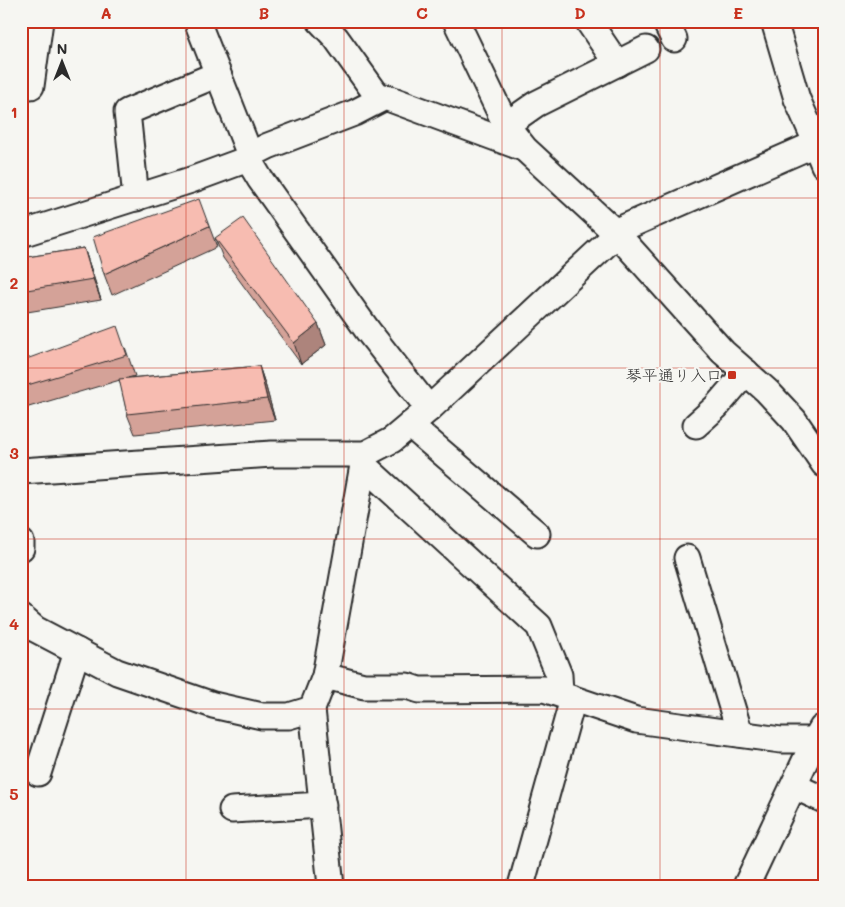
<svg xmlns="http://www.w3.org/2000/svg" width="845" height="907" font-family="Mali,'Klee One',sans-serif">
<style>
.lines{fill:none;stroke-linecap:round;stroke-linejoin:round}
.minor-casing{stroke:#2b2b2b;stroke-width:29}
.minor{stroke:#f6f6f2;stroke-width:25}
.wall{fill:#d4a298;stroke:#2b2b2b}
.shaded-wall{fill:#ad847c;stroke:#2b2b2b}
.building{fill:#f7bcb1;stroke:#2b2b2b}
.grid{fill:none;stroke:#c8321e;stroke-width:1;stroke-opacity:0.55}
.poi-dot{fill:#c8321e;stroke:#f6f6f2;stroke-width:2}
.labels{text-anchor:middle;stroke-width:4.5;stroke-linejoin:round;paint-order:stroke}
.poi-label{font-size:16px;fill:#2b2b2b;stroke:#f6f6f2;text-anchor:end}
.neatline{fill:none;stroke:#c8321e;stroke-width:2}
.grid-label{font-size:16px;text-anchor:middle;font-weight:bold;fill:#c8321e}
</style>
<rect width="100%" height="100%" fill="#f6f6f2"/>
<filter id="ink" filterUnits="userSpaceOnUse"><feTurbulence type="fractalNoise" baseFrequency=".02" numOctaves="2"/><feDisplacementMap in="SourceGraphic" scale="10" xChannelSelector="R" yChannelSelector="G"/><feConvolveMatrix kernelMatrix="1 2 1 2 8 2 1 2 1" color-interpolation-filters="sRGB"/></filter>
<g filter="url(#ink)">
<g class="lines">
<g class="minor-casing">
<g id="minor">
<path d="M197 21 250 155"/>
<path d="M320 21 336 38 379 98"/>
<path d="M456 21 506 125 525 149 617 234 723 352 767 391 794 420 824 464"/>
<path d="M588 21 617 64"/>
<path d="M665 21 674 39"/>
<path d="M774 21 797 99 816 142"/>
<path d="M31 86 40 21"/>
<path d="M506 125 536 104 646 49"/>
<path d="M815 143 824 165"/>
<path d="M248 159 260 179 368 331 429 409"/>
<path d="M136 198 127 112 218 74"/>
<path d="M614 232 824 140"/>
<path d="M21 234 191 180 248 159 250 155 268 146 354 113 385 97 523 148"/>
<path d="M410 425 537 534"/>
<path d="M696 425 716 407 746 372"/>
<path d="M362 464 539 626 559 675 560 693"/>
<path d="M21 471 272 454H365L392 440 429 409 617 234"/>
<path d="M21 542V548"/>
<path d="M687 558 740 734"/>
<path d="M21 617 35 629 117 672 213 705 262 716H289L312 709"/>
<path d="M325 676 364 686H407L419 690 544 689 636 720 781 740H815"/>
<path d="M38 773 77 651"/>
<path d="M794 786 824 800"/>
<path d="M232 810 323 805"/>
<path d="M331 886 312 709 325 676 365 454"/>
<path d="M521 886 573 699"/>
<path d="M746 886 815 740 822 728"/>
</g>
</g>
<use href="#minor" class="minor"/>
</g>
<g class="wall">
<path d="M209 226 217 247 112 295 104 274Z"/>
<path d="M215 238 318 324 326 345 301 364 223 258Z"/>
<path d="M84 248 91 269 101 300 21 313V258Z"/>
<path d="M125 347 135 376 128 378 259 366 266 387 275 420 135 434 127 414 120 380 22 409 21 408V361Z"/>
</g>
<g class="shaded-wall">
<path d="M84 248 91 269 101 300 93 279Z"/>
<path d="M318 324 326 345 301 364 294 343Z"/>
<path d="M259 366 266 387 275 420 267 399Z"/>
</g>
<g class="building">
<path d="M199 199 209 226 104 274 93 237Z"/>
<path d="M243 218 318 324 294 343 215 238Z"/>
<path d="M84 248 93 279 21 291V258Z"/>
<path d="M117 326 127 355 21 387V361Z"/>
<path d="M259 366 267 399 127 414 119 379Z"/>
</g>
</g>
<path class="grid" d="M186 21V886M344 21V886M502 21V886M660 21V886M21 198H824M21 368H824M21 539H824M21 709H824"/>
<rect class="poi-dot" x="727" y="370" width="10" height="10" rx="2.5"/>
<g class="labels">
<g class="poi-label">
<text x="722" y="381">琴平通り入口</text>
</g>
</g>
<rect width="845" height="907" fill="none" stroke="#f6f6f2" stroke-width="55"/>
<g transform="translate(62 62)" stroke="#f6f6f2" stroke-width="4" paint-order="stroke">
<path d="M0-4L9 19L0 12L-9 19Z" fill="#2b2b2b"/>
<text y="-8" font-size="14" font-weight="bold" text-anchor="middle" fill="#2b2b2b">N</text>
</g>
<rect x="28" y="28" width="790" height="852" class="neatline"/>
<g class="grid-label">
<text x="106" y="19">A</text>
<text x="264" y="19">B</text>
<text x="422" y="19">C</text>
<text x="580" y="19">D</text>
<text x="738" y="19">E</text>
<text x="14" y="118">1</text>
<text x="14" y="289">2</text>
<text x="14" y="459">3</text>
<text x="14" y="630">4</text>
<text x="14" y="800">5</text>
</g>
</svg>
